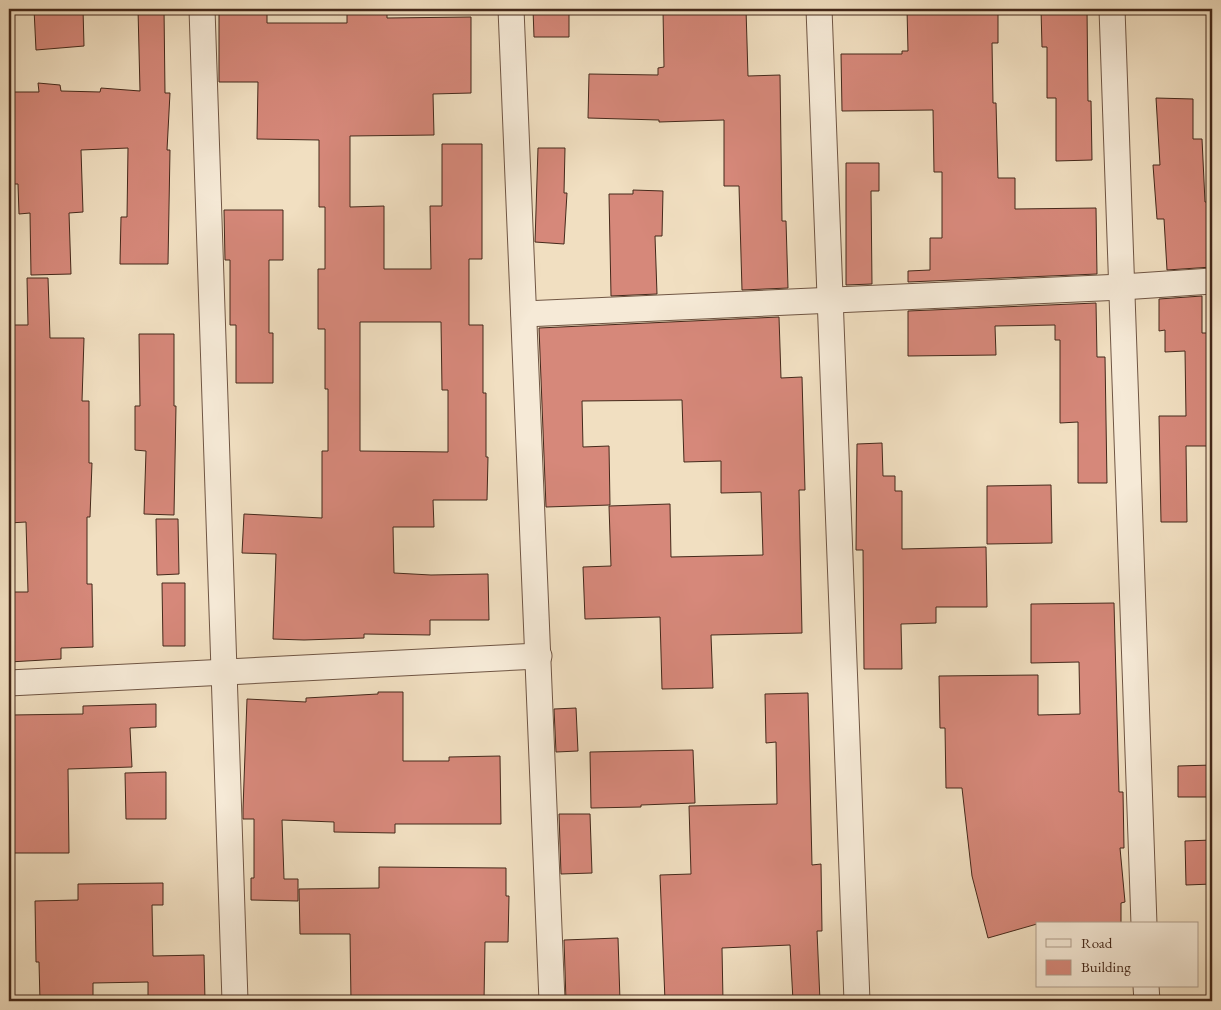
<svg xmlns="http://www.w3.org/2000/svg" width="1221" height="1010" font-family="'EB Garamond',serif">
<style>
.building{fill:#d6887a;stroke:#45291b;fill-rule:evenodd}
.lines{fill:none;stroke-linecap:round;stroke-linejoin:round}
.minor-casing{stroke:#705644;stroke-width:27}
.minor{stroke:#f6ead7;stroke-width:25}
</style>
<rect width="100%" height="100%" fill="#f1dfc1"/>
<filter id="stains"><feTurbulence type="fractalNoise" baseFrequency=".004" numOctaves="4"/><feColorMatrix values="0 0 0 0 .2 0 0 0 0 .09 0 0 0 0 .02 0 0 0 .5 -.17"/></filter>
<radialGradient id="worn" r=".72"><stop offset=".6" stop-color="#630" stop-opacity="0"/><stop offset="1" stop-color="#630" stop-opacity=".3"/></radialGradient>
<g class="building">
<path d="M34 9H83L84 46 36 50Z"/>
<path d="M138 9H164L165 93H170L167 150H170L168 264H120L121 217H127L128 148 81 150 83 212 69 213 71 274 31 275 30 213 19 214 18 184H9V156H14L13 92H39L38 83 60 85 61 91 100 92 101 88 140 91Z"/>
<path d="M219 9H267V23H347V9H387V18L471 17V93L433 94 434 135 350 136V207L384 206V269H431L430 206H442V144H482V259H469V325H483V393H486V457H488L487 500H433L434 527H393L394 573 431 575 488 574 489 620H430V635L364 634V638L304 640 273 639 276 554 242 553 244 514 322 518V451H328V389H325V329H318V269H325V207H319V140L257 139 258 82H219ZM360 322H441L442 390H448V452L360 451Z"/>
<path d="M533 9H569V37H534Z"/>
<path d="M746 9 748 76 780 75 782 221H786L788 288 742 290 739 186H724V120L659 122V120L588 118 589 74 658 75V68L664 67 663 10Z"/>
<path d="M907 9H998V43H992L993 103H996L998 178H1015V209L1096 208 1097 274 908 282V271L930 270V238H942V172H934L933 110 842 111 841 54H902V51H908Z"/>
<path d="M1041 9H1087L1088 101H1091L1092 160 1056 161V98H1047V47H1042Z"/>
<path d="M1156 98 1193 99V139H1202L1205 202H1212V267L1167 270 1164 219H1157L1153 165H1160Z"/>
<path d="M538 148H565L564 193H567L564 244 535 242Z"/>
<path d="M846 163H879V191H871L872 284 846 285Z"/>
<path d="M633 190 663 191 662 236H655L657 294 611 296 609 194H633Z"/>
<path d="M224 210H283V260H269V333H273V383H236V325H230V260H225Z"/>
<path d="M27 278H48L50 338H84L82 401H89V463H92L90 517H87V584H92L93 647 61 648V659L9 662V592H28L26 522 9 523V402H11L10 325H28Z"/>
<path d="M1202 296V333H1212V446H1186L1187 522H1161L1159 416H1186L1185 351 1165 352V330L1159 331V299Z"/>
<path d="M1096 303 1097 357H1105L1107 483H1078V422L1060 423V340H1055V325L995 326 996 355 908 356V311Z"/>
<path d="M779 317 781 378 802 377 805 490H799L802 633 711 635 713 688 662 689 660 617 585 619 583 567 611 566 609 506 670 504 671 557 763 555 761 492 721 493V461L684 462 682 400 582 401 583 447 609 446 610 505 546 507 539 328Z"/>
<path d="M139 334H174V406H176L174 515 144 514 146 451 135 450V406H140Z"/>
<path d="M882 443 883 476H895V491H902V549L986 547 987 607H936V623L901 624 902 669H864L863 550H856L857 444Z"/>
<path d="M1051 485 1052 543 987 544V486Z"/>
<path d="M156 519H178L179 574 157 575Z"/>
<path d="M162 583H185V646H163Z"/>
<path d="M1114 603 1119 792H1123L1124 848H1120L1125 902 1121 903V924H1037L988 938 972 876 962 788H946L945 728H940L939 676 1038 675V715L1080 714 1079 662 1031 663V604Z"/>
<path d="M378 692H403V761H449V757L500 756 501 824H395V833L334 832V822L282 820 284 879H298V901L251 900V878H254V819H243V809L247 699 306 702V698L378 694Z"/>
<path d="M808 693 812 865 821 864 822 931H817L820 1001H793L790 945 722 948 723 1001H665L660 875 691 874 689 806 777 804 776 742 766 743 765 694Z"/>
<path d="M156 704V727L130 728 132 767 68 769 69 853H9V782H13L12 715 83 714V706Z"/>
<path d="M576 708 578 751 556 752 554 709Z"/>
<path d="M693 750 695 803 641 805V807L591 808 590 752Z"/>
<path d="M1212 765V797H1178V766Z"/>
<path d="M166 772V819H126L125 773Z"/>
<path d="M559 814H590L592 873 561 874Z"/>
<path d="M1212 840V884L1186 885 1185 841Z"/>
<path d="M379 867 506 868V896H509L508 942H485L484 1001H351L350 934H300L299 889 379 888Z"/>
<path d="M163 883V905H152L153 956 204 955 205 1001H148V982L93 983V1001H40L39 962H36L35 901 78 900V884Z"/>
<path d="M618 938 620 1001H566L564 940Z"/>
</g>
<g class="lines">
<g class="minor-casing">
<g id="minor">
<path d="M202 9 235 1001"/>
<path d="M511 9 552 1001"/>
<path d="M819 9 857 1001"/>
<path d="M1112 9 1144 924"/>
<path d="M524 314 1122 287 1212 281"/>
<path d="M9 683 539 656"/>
<path d="M1146 986 1147 1001"/>
</g>
</g>
<use href="#minor" class="minor"/>
</g>
<rect width="1221" height="1010" fill="none" stroke="#f1dfc1" stroke-width="30"/>
<rect x="10" y="10" width="1201" height="990" fill="none" stroke="#45291b" stroke-width="2.5"/>
<rect x="15" y="15" width="1191" height="980" fill="none" stroke="#45291b"/>
<rect x="1036" y="922" width="162" height="65" fill="#f6ead7" stroke="#af9d8c"/>
<rect x="1046" y="939" width="25" height="8" fill="#f6ead7" stroke="#af9d8c"/>
<text x="1081" y="948" font-size="15" fill="#45291b">Road</text>
<rect x="1046" y="960" width="25" height="15" fill="#d6887a" stroke="#af9d8c"/>
<text x="1081" y="972" font-size="15" fill="#45291b">Building</text>
<rect width="100%" height="100%" filter="url(#stains)"/>
<rect width="100%" height="100%" fill="url(#worn)"/>
</svg>
